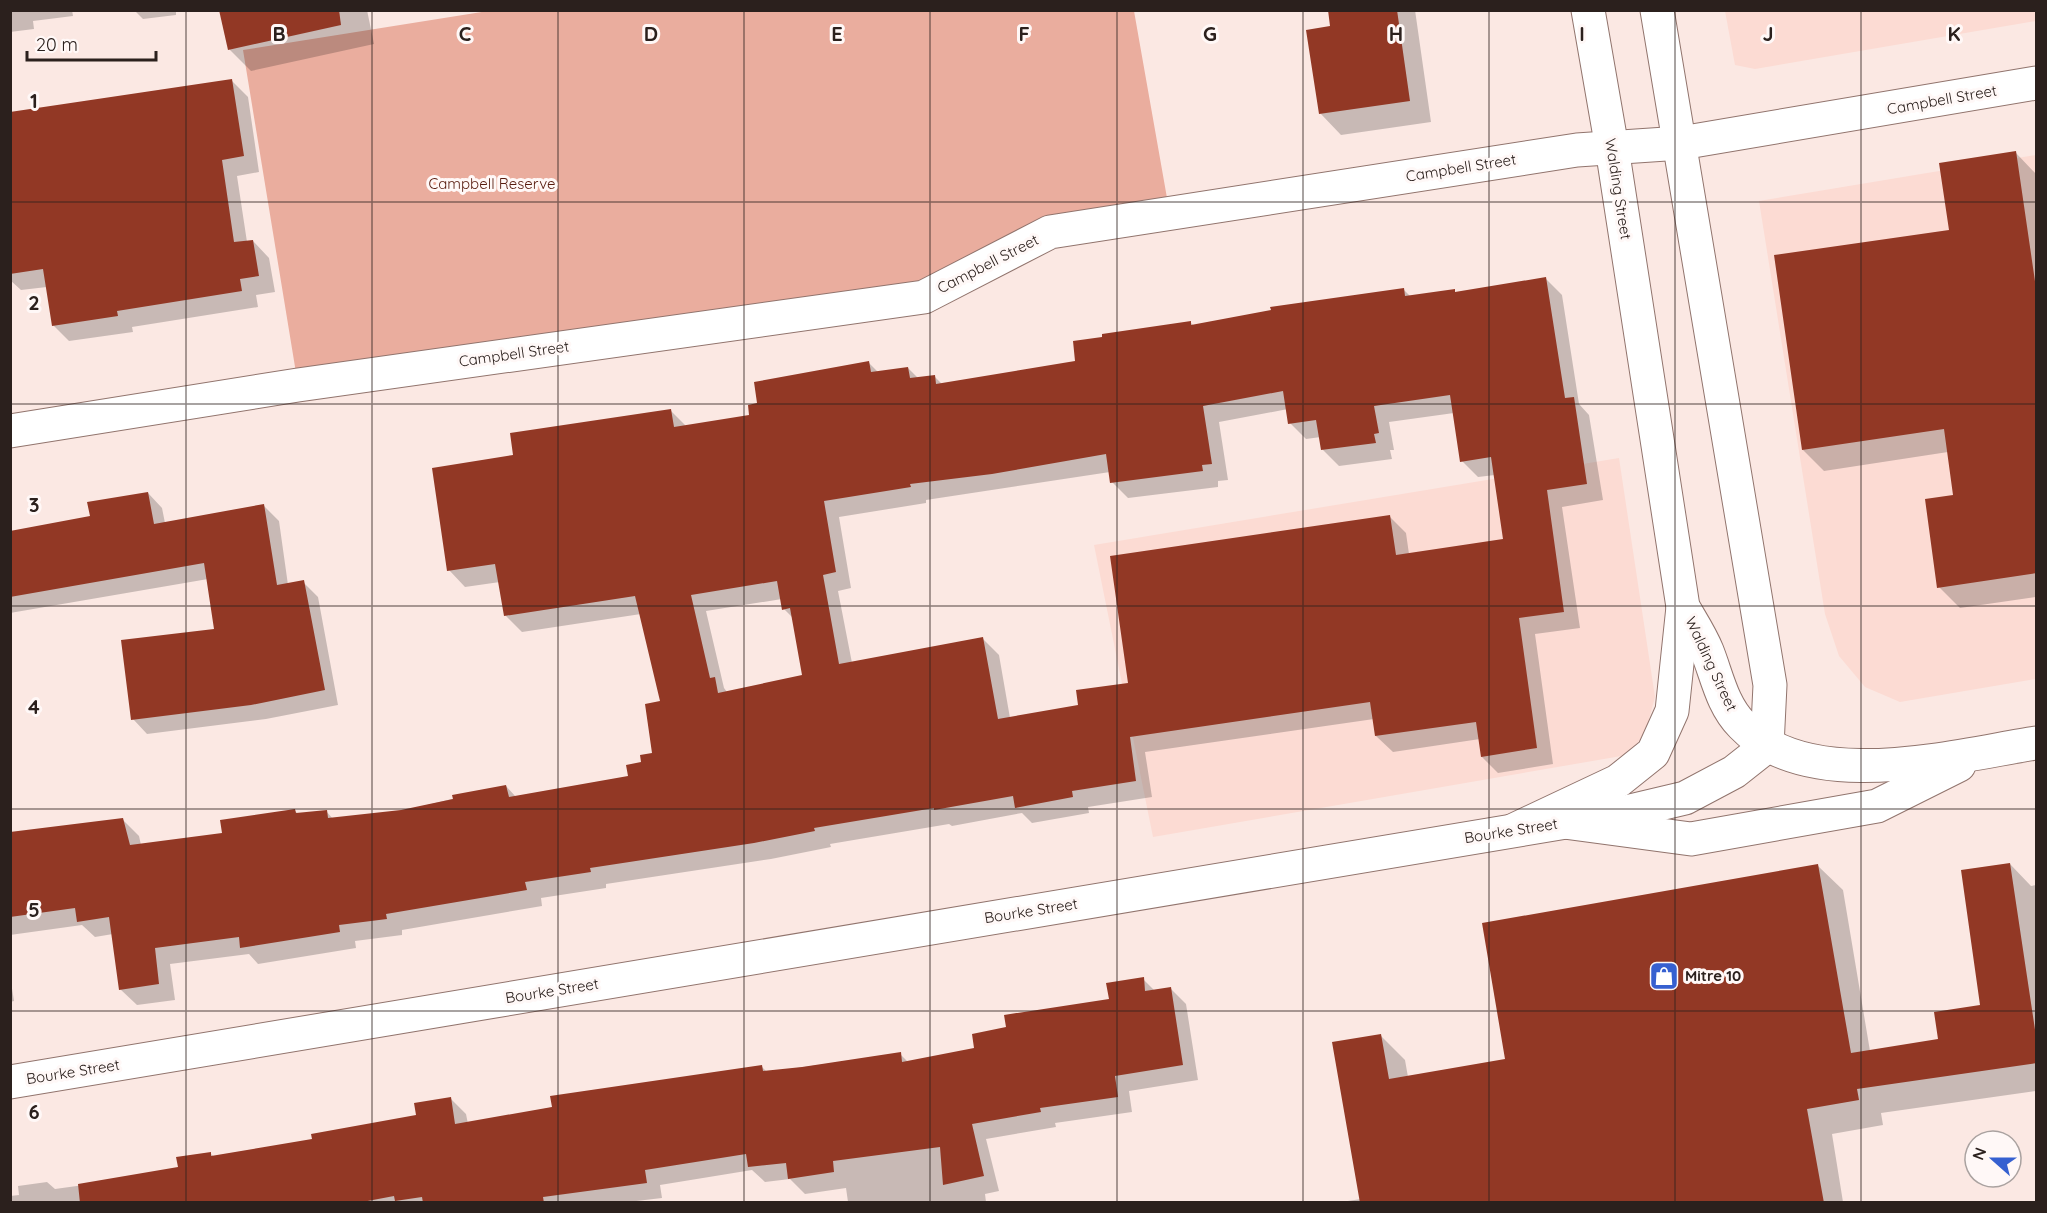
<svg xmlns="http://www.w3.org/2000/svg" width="2047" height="1213" font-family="Quicksand,sans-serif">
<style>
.built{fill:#fcdbd3}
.green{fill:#eaad9e}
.shadow{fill:#0003;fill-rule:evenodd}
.building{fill:#923825;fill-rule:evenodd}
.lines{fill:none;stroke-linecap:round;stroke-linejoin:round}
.minor-casing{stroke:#91746d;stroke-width:35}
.tertiary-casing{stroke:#91746d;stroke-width:35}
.secondary-casing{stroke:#91746d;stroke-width:35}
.minor{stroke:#fff;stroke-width:33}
.tertiary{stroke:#fff;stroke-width:33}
.secondary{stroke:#fff;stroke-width:33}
.grid{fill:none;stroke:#2b201d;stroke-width:1.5;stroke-opacity:0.55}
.labels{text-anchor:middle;stroke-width:6;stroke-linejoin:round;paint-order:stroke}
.street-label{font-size:15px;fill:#2b201d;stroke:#fff8f7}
.park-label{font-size:15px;fill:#581b0e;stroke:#fff8f7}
.poi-label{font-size:15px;font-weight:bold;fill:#2b201d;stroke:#fff8f7;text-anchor:start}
.grid-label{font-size:20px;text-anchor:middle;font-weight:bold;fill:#2b201d;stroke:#fff8f7;stroke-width:6;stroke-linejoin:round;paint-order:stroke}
</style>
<rect width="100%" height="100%" fill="#fbe8e3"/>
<g class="built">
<path d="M2036 10V21L1755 69 1735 65 1725 11Z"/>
<path d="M2036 155V679L1900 702 1865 687 1839 656 1825 614 1759 201Z"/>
<path d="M1619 458 1655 697 1645 734 1627 755 1153 837 1094 545Z"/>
</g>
<path class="green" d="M488 11H1134L1170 215 1050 232 924 297 298 385 243 50Z"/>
<g class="shadow">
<path d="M10 10H72L73 16 33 21 34 29 10 32Z"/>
<path d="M134 10H176V15L143 19Z"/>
<path d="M221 10H367L374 44 251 71 230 50Z"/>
<path d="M1329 10H1415L1431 122 1341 135 1320 113 1332 28Z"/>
<path d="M231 80 248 97 259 172 237 176 247 242 253 241 269 258 275 292 256 295 258 307 132 327 133 332 69 341 53 325 47 287 21 290 10 280V114Z"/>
<path d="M2016 153 2036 174V597L1960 608 1939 587 1955 496 1948 452 1824 471 1803 450 1951 231Z"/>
<path d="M1546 279 1562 295 1579 404 1589 415 1603 500 1562 507 1580 628 1535 634 1553 764 1498 773 1482 757 1480 739 1393 752 1376 736 1374 719 1145 752 1152 797 1088 807 1089 813 1032 823 1022 813 952 826 949 824 830 844 831 847 771 859 606 884V888L541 898 542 906 402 930V935L355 941 356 948 258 964 249 954 170 964 175 1000 137 1005 120 989 113 934 95 937 82 925 10 935V834L122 819 139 836 141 845 223 834 295 811 298 814 326 811 333 819 402 811 506 786 516 797 630 778 654 754 662 702 641 614 522 632 505 615 500 582 465 587 449 570 515 457 671 411 687 427 751 416 869 363 878 372 908 368 918 378 934 376 943 385 1077 362 1190 322 1194 326 1403 289 1411 297 1454 291 1456 293ZM1288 409 1290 423 1306 439 1321 437 1323 450 1339 466 1392 459 1390 450H1394L1389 422 1454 413 1462 461 1478 477 1495 475 1505 540 1409 554 1406 533 1390 517 1129 684 1080 706 1010 718 999 655 983 639 852 663 838 591 851 588 839 517 926 503V500L1110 472 1112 482 1128 498 1218 487V481L1228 480 1219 422ZM782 599 784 609 794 619 804 676 727 692 724 688 706 611Z"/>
<path d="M148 493 162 508 165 523 264 506 279 521 288 585 303 582 318 597 338 705 266 719 147 734 133 719 216 630 208 579 10 613V533L91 517Z"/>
<path d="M2010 864 2031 886 2036 885V1091L1881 1113 1883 1125 1832 1134 1843 1202H1341L1361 1199 1380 1035 1405 1060 1408 1077 1507 1060 1818 866 1843 890 1870 1051 1940 1040 1981 1006Z"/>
<path d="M10 976 14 1001 10 1002Z"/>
<path d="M1143 979 1155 991 1170 988 1186 1004 1198 1080 1129 1091 1132 1112 1055 1123 1056 1127 986 1139 999 1191 985 1194 986 1202H848L846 1188 805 1194 790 1179 765 1182 752 1170 660 1185 662 1198 628 1202H10V1196L19 1195 18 1186 47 1182 55 1189 127 1179 180 1168 210 1153 214 1157 314 1140 417 1116 451 1099 466 1114 468 1124 761 1066 767 1072 900 1054 908 1062 976 1049 1110 1001Z"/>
</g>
<g class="building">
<path d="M219 10H339L341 25 228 50Z"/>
<path d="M1328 10H1397L1410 101 1319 114 1306 30 1330 26Z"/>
<path d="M232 79 244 156 222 160 234 242 253 240 259 276 240 279 242 291 117 311 118 316 52 326 43 269 10 274V112Z"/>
<path d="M2016 151 2037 295V573L1937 588 1925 499 1953 495 1944 429 1802 450 1774 255 1949 230 1939 163Z"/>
<path d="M1546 277 1565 398 1574 397 1587 484 1547 490 1564 612 1519 618 1537 748 1481 757 1476 722 1375 736 1370 702 1130 737 1136 781 1072 791 1073 797 1015 808 1013 796 934 810V808L814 828 815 831 754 843 590 868 591 872 525 882 527 890 386 914 387 919 339 925 340 932 240 948 239 937 155 948 159 984 119 990 109 917 77 922 75 908 10 917V832L123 818 130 845 222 833 220 820 295 809 296 813 327 810 328 818 401 810 453 799 452 795 506 785 509 797 628 776 626 765 641 762 640 755 652 753 645 704 660 701 635 596 504 616 495 564 447 571 432 468 513 455 510 433 671 409 674 427 749 415 748 405 757 403 754 382 869 361 871 372 908 367 910 378 935 375 936 384 1075 361 1073 341 1102 337V334L1191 321V325L1271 310 1270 307 1404 288 1405 296 1455 289V292ZM1283 391 1288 424 1316 420 1321 450 1376 443 1374 434 1379 433 1374 406 1450 395 1460 462 1491 457 1503 539 1396 555 1390 515 1110 556 1128 683 1076 690 1078 705 998 719 983 637 839 664 823 575 836 572 824 501 911 487 910 484 992 474 1106 454 1110 483 1203 471 1202 465 1212 464 1203 406ZM777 581 782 610 790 608 802 675 718 693 715 677 710 678 691 595Z"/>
<path d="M148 492 154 524 264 504 277 585 304 580 325 690 251 705 131 720 121 640 214 629 204 563 10 597V531L90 516 87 502Z"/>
<path d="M2010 863 2037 1043V1063L1857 1089 1859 1100 1807 1109 1824 1203H1360L1332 1042 1381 1034 1389 1079 1505 1059 1482 923 1818 864 1851 1053 1938 1039 1934 1012 1980 1005 1961 870Z"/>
<path d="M1144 977 1145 991 1171 987 1183 1065 1115 1076 1118 1097 1040 1108 1041 1112 972 1124 984 1176 943 1185 940 1147 833 1161 834 1172 788 1179 786 1163 748 1167 746 1154 645 1170 647 1183 543 1197 544 1203H423L422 1197 395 1201 394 1196 357 1203H80L78 1184 178 1167 176 1157 211 1152V1156L312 1139 311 1134 416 1115 414 1103 451 1097 455 1124 552 1107 550 1096 762 1065 763 1071 802 1067 901 1052 902 1062 974 1048 972 1034 1006 1027 1004 1015 1109 999 1106 983Z"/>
</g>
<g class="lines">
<g class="minor-casing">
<path id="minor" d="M10 431 298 385 924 297 1050 232 1577 150 1681 143 2036 83"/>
</g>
<g class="tertiary-casing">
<path id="tertiary" d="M10 1082 1626 812 1685 798 1734 772 1767 746"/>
</g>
<g class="secondary-casing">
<g id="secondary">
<path d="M1588 10 1612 148 1683 607C1691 621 1701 636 1707 651 1717 676 1722 705 1742 725 1809 795 1953 756 2036 743"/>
<path d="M1657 10 1770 685 1767 746"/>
<path d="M1564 822 1691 839 1877 806 1959 765"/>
<path d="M1514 830 1618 781 1653 753 1672 711 1683 607"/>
</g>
</g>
<use href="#minor" class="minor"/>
<use href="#tertiary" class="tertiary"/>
<use href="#secondary" class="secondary"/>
</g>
<path class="grid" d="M186 10V1202M372 10V1202M558 10V1202M744 10V1202M930 10V1202M1117 10V1202M1303 10V1202M1489 10V1202M1675 10V1202M1861 10V1202M10 202H2036M10 404H2036M10 606H2036M10 809H2036M10 1011H2036"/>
<defs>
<g id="shop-square" transform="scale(1.5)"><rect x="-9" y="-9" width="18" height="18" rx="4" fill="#3660d0" stroke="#fff8f7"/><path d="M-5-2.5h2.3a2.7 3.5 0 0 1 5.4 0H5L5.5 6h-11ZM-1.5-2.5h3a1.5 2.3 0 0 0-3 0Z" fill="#fff"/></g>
</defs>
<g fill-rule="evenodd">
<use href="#shop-square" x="1664" y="976"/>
</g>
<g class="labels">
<g class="street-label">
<text transform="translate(1942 100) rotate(-10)" y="5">Campbell Street</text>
<text transform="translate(1461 168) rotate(-9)" y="5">Campbell Street</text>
<text transform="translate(1618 189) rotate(81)" y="5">Walding Street</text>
<text transform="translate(988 264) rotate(-27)" y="5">Campbell Street</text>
<text transform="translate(514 354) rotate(-8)" y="5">Campbell Street</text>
<text transform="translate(1711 664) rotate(65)" y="5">Walding Street</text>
<text transform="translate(1511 831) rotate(-9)" y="5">Bourke Street</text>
<text transform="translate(1031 911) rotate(-9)" y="5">Bourke Street</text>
<text transform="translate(552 991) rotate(-9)" y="5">Bourke Street</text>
<text transform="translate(73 1072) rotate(-9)" y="5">Bourke Street</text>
</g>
<g class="park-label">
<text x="492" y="189">Campbell Reserve</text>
</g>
<g class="poi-label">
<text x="1685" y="981">Mitre 10</text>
</g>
</g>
<g class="grid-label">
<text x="279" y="41">B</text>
<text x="465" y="41">C</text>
<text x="651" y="41">D</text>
<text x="837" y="41">E</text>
<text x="1024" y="41">F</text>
<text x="1210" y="41">G</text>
<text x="1396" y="41">H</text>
<text x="1582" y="41">I</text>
<text x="1768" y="41">J</text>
<text x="1954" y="41">K</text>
<text x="34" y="108">1</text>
<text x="34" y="310">2</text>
<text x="34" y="512">3</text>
<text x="34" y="714">4</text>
<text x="34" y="917">5</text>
<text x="34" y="1119">6</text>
</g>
<rect width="2047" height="1213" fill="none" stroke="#2b201d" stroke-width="24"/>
<g transform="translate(1993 1159) rotate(291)"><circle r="28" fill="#fff8f7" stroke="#aaa2a0" stroke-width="1.5"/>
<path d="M0-4.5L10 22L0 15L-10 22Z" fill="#3660d0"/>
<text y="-9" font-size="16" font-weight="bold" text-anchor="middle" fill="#2b201d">N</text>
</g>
<path d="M27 51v9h129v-9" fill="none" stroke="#2b201d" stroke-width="3"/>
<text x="36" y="51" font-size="18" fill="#2b201d" stroke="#fff8f7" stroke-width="4.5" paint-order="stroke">20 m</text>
</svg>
